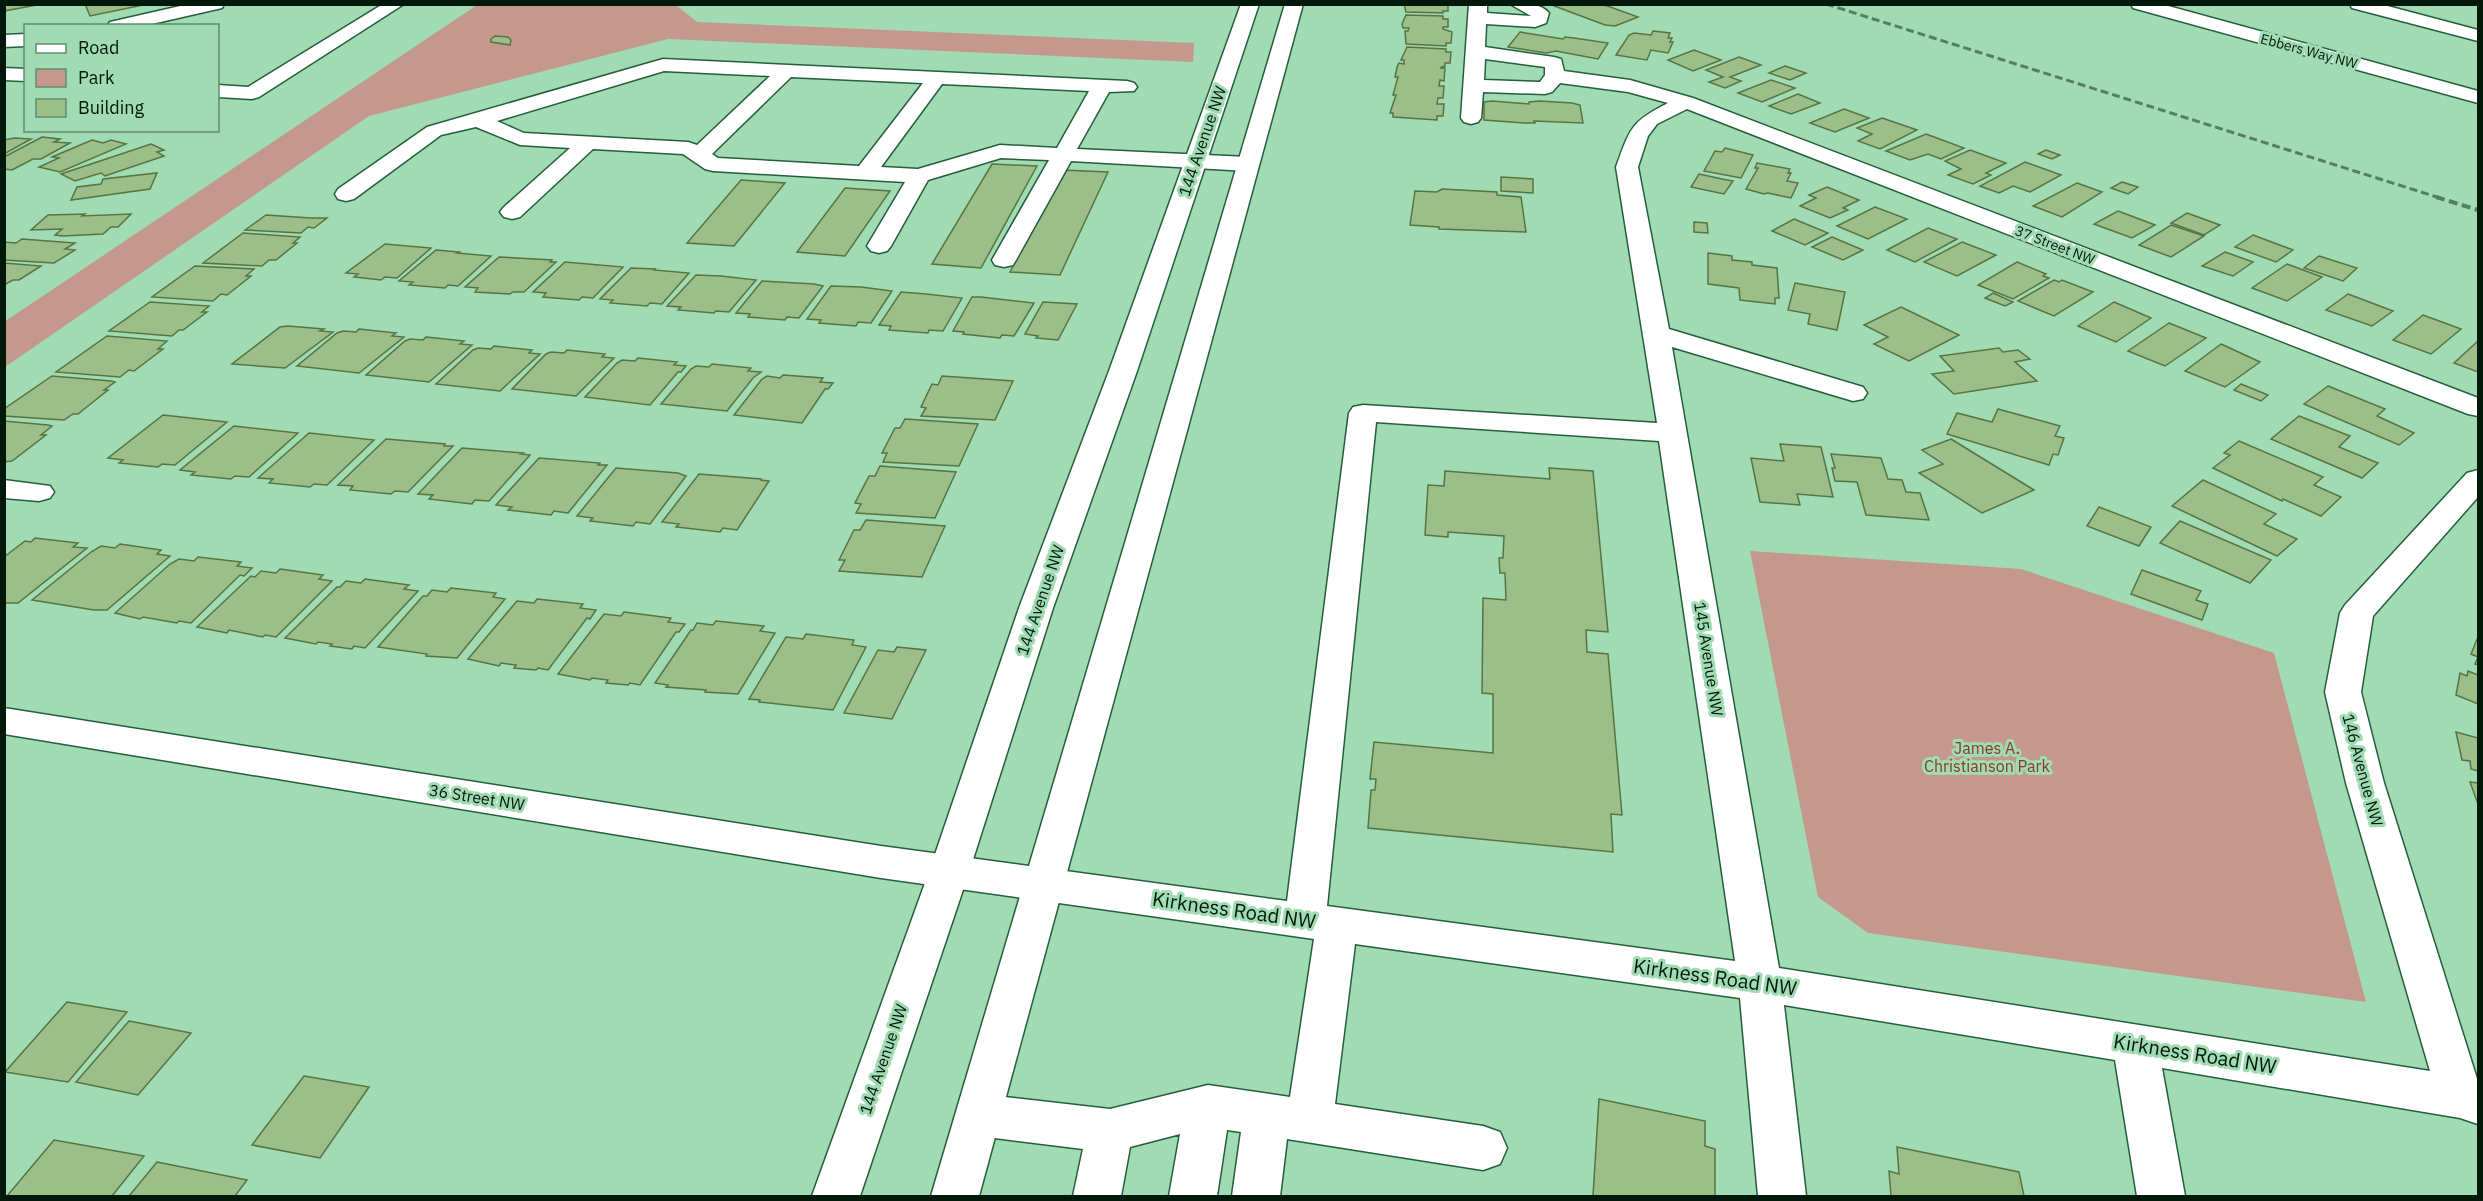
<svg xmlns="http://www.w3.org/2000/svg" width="2483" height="1201" font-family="'IBM Plex Sans',sans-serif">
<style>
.green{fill:#c5988d}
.building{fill:#9cbe88;stroke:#567543;stroke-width:1.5}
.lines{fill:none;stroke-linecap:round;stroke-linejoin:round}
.minor-casing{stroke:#255e3c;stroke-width:3}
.major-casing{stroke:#255e3c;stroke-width:3}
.minor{fill:#fff;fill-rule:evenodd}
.major{fill:#fff;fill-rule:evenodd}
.rail-far1{stroke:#557e63;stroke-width:3;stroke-dasharray:8 4;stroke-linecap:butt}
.rail{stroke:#557e63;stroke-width:4;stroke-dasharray:9 4.5;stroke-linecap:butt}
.labels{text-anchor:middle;stroke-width:6;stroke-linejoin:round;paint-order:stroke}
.far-street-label{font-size:14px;fill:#02180a;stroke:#a0dbb3}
.street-label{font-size:16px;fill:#02180a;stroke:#a0dbb3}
.park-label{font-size:16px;fill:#8e3723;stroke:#a0dbb3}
.near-street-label{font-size:20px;fill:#02180a;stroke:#a0dbb3}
</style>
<rect width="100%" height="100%" fill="#a0dbb3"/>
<g class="green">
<path d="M477 5H676L697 22 1194 43 1193 62 668 39 369 116 5 367 4 322Z"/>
<path d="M1750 551 2021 569 2274 653 2366 1002 1868 933 1818 897Z"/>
</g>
<g class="building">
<path d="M4 4H42L4 11Z"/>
<path d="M85 4H148L90 16Z"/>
<path d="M1404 4H1448V11H1443V13L1406 12Z"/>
<path d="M1549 4H1602L1638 17 1615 26 1605 25Z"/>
<path d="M1406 15 1443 16V19H1448V27H1443V29L1452 32 1451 43H1446V46L1406 44 1405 31H1408L1409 28H1403L1402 24Z"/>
<path d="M1653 31 1670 33 1668 38H1672L1670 42H1673L1668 53 1651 50 1647 60 1616 55 1629 35 1634 33 1651 35Z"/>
<path d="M1520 32 1563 39 1565 37 1574 38 1608 43 1598 59 1556 51 1546 53 1508 47Z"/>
<path d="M495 36 508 37 511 40 510 45 491 42V39Z"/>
<path d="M1407 47 1446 49V52H1451L1450 63H1445V66L1440 68H1445L1444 81 1440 80 1439 86H1444L1443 98H1438L1437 104H1444L1443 116H1437V120L1393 117V113H1390L1396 95H1393L1398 77H1395L1397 67 1399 63 1404 64V60H1401Z"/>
<path d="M1694 50 1721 60 1693 71 1668 60Z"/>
<path d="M1739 57 1761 65 1730 77 1741 81 1725 88 1709 82 1723 77 1706 70Z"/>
<path d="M1785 66 1806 73 1790 80 1769 73Z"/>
<path d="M1771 80 1795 88 1762 102 1738 93Z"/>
<path d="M1798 94 1820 103 1791 114 1769 106Z"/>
<path d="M1492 101 1529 104V102L1540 101 1572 103 1580 105 1583 123 1534 121 1535 123H1524L1484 120V102Z"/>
<path d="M1844 109 1869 118 1835 132 1810 123Z"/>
<path d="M1882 118 1917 130 1880 149 1858 141 1872 134 1857 128Z"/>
<path d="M1926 134 1964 148 1941 159 1928 154 1910 160 1886 151Z"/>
<path d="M42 137 60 139 54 142 70 143 41 159H33L12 170 4 169V157Z"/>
<path d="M14 138 31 139 4 154V140Z"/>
<path d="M92 140 103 143 111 140 126 144 60 172 39 167 59 158 52 157Z"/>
<path d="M151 144 164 150 157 152 164 156 105 176 101 173 75 181 61 174Z"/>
<path d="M1725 148 1753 155 1741 178 1704 171 1715 151 1722 152Z"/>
<path d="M1970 150 2006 163 1986 173 1991 175 1973 184 1948 175 1961 169 1945 161Z"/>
<path d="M2046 150 2060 155 2052 159 2038 154Z"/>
<path d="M2025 162 2061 175 2030 192 2013 186 1999 193 1980 186Z"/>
<path d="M1757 163 1790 169 1788 173H1791L1787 181 1798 183 1791 198 1768 193 1764 194 1746 189 1758 168H1755Z"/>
<path d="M992 164 1037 166 981 268 932 264Z"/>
<path d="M1062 170 1108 172 1060 275 1010 272Z"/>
<path d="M157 173 150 189 71 200 77 187 101 184 103 179Z"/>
<path d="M1699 174 1722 179 1733 181 1724 194 1691 187Z"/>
<path d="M1501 177 1533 179V193L1501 191Z"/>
<path d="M741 180 785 183 734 246 687 243Z"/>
<path d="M2122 182 2138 187 2128 194 2111 188Z"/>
<path d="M2077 183 2102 192 2062 217 2033 206Z"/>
<path d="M1827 187 1859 200 1843 208 1848 210 1830 218 1800 206 1816 198 1809 195Z"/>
<path d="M845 188 890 191 845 256 797 252Z"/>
<path d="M1442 189 1497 192V195L1521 197 1526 232 1439 229V227L1410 225 1415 191 1437 192Z"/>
<path d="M1875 207 1907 219 1868 239 1837 226Z"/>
<path d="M2118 211 2155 225 2132 238 2094 224Z"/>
<path d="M2187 213 2220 225 2204 235 2171 223Z"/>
<path d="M85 214 82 216 131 214 118 227H111L103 234 63 236 55 235 62 229 31 230 48 215Z"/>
<path d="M266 215 311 218H327L314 228 308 227 301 233 245 230Z"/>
<path d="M1794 219 1828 233 1805 245 1772 231Z"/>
<path d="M1694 222 1707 223 1708 233 1694 232Z"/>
<path d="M2171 225 2204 236 2171 257 2139 245Z"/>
<path d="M1928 228 1957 239 1915 262 1887 250Z"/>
<path d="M243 233 300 237 293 243H297L276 260H269L262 266 203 263Z"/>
<path d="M2253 235 2293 250 2276 262 2235 247Z"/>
<path d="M1832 237 1863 250 1843 260 1812 247Z"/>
<path d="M22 239 75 243 65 249 75 250 54 263 4 260V242L16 243Z"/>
<path d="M1962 242 1996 255 1957 276 1924 262Z"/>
<path d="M385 244 431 248 397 278 385 277 381 280 354 277 358 274 346 273Z"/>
<path d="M436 250 459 252 457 253 491 256 458 286 448 285 445 288 409 285 413 282 399 281Z"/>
<path d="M2225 252 2253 262 2233 276 2202 266Z"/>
<path d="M1708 253 1732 256V260L1752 262V265L1777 268 1779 298H1775V304L1740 300 1739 288 1708 284Z"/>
<path d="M2319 256 2357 268 2343 281 2304 268Z"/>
<path d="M499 257 552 260 550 262H556L524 292H513L510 294 475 292 478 288 465 287Z"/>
<path d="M565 262 623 267 593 298 582 297 579 300 543 297 546 293 533 292Z"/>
<path d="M2017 262 2046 274 2043 276 2049 278 2013 299 1978 285Z"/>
<path d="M4 263 41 266 19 280H13L4 285Z"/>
<path d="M2287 264 2322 277 2287 301 2252 288Z"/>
<path d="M195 266 254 269 246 276H251L227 295 221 294 213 301 152 297Z"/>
<path d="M631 268 655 269 654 270 689 273 662 304 650 303 647 306 610 303 613 300 600 299Z"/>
<path d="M696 275 721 276 756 280 729 312 716 311 714 313 678 310 681 307 667 306Z"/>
<path d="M2054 280 2059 282 2062 280 2093 292 2054 316 2018 301Z"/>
<path d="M762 281 814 284 823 286 799 318 787 317 785 320 748 317 750 314 736 313Z"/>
<path d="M1795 283 1845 292 1837 330 1808 324 1810 314 1788 310Z"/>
<path d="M831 286 861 287 892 291 871 323 858 322 856 326 819 323 821 320 807 319Z"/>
<path d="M901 292 926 294 962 298 943 331 929 330 928 333 889 330 891 326 879 325Z"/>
<path d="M1993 293 2013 302 2005 306 1985 298Z"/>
<path d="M2348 294 2393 311 2372 326 2326 310Z"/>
<path d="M972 297H981L1034 303 1014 336 1002 335 1000 338 963 334 964 332 953 331Z"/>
<path d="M150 302 209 306 202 312H207L183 330H179L172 336 109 331Z"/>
<path d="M1043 302 1077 304 1058 340 1036 338 1038 336 1025 334Z"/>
<path d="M2114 302 2151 318 2116 342 2078 326Z"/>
<path d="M1901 307 1959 335 1909 361 1874 344 1888 337 1864 325Z"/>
<path d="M2423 315 2461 329 2431 354 2393 340Z"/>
<path d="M2169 323 2206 338 2165 366 2128 351Z"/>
<path d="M288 326 324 329 320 331 333 332 285 368 232 364 280 327Z"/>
<path d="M359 329 396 333 392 336 404 337 359 373 297 366 337 333 343 331 356 332Z"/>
<path d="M107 336 167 341 158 349H163L134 371 129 370 120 377 56 372Z"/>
<path d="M426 337 464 341 460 344 472 345 429 382 366 375 405 341 410 339 423 340Z"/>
<path d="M2478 341V372L2454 363Z"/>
<path d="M2221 344 2260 362 2225 387 2185 371Z"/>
<path d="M494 346 532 350 529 353 540 354 500 391 436 384 473 350 478 348 491 349Z"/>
<path d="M1999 348 2003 352 2018 350 2030 359 2015 362 2037 381 1954 394 1932 374 1954 371 1940 356Z"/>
<path d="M567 350 605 354 602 357 614 358 576 396 512 389 546 354 551 352 564 353Z"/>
<path d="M638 358 677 362 674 365 686 366 681 372H678L650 405 585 397 617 363 622 360 635 361Z"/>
<path d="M712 364 751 368 748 371 761 372 753 378 727 411 661 404 691 369 696 366 709 367Z"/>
<path d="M783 375 823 378 820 382 833 383 828 389H825L802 423 734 415 762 379 767 376 780 378Z"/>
<path d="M52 376 111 381 115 382 104 390H108L78 414H73L64 420 4 416V409Z"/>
<path d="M942 376 1013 381 995 420 921 416 926 408 921 407 932 384 938 385Z"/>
<path d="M2241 384 2268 395 2261 401 2234 390Z"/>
<path d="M2328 386 2385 409 2377 416 2414 433 2399 445 2304 404Z"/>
<path d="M1998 409 2060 426 2055 436 2064 438 2058 455 2053 454 2049 465 1947 434 1957 413 1992 422Z"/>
<path d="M163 415 227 422 175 465 162 464 158 467 119 463 123 460 108 458Z"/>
<path d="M2299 416 2350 436 2339 447 2378 463 2362 478 2271 439Z"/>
<path d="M905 419 978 424 959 466 883 462 887 453H882L895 428H900Z"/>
<path d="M4 421 48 425 52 426 41 435H46L12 461 4 462Z"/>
<path d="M234 426 298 433 249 477 235 476 231 479 191 475 195 472 180 470Z"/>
<path d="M309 433 374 440 327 485 314 484 310 487 269 483 273 479 258 478Z"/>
<path d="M386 439 445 444 444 446H453L408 492 395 491 391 494 350 490 353 486 338 485Z"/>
<path d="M1951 439 2034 490 1982 513 1919 473 1943 464 1922 450Z"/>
<path d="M2239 441 2323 477 2314 485 2341 497 2321 516 2283 499 2282 501 2213 468 2230 455 2224 453Z"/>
<path d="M1780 444 1821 447 1833 497 1797 494 1800 505 1760 502 1751 458 1784 461Z"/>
<path d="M462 448 523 453 521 454 530 455 489 501 475 500 472 504 429 499 433 495 418 494Z"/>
<path d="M1831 454 1881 458 1888 479 1902 480 1906 492 1920 493 1929 520 1866 515 1857 482 1835 481 1832 468H1835Z"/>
<path d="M539 458 600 463 598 465H607L568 513 554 511 551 515 508 510 512 507 496 505Z"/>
<path d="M880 466 956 472 935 518 856 513 861 504 855 503 869 476H875Z"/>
<path d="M616 468 678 473 686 476 650 524 636 522 633 526 590 521 593 518 577 516Z"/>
<path d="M1549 468 1593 471 1608 632 1586 630 1587 652 1608 654 1622 815 1611 814 1613 852 1368 828 1371 790H1375L1376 779H1370L1374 742 1493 753V694L1482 693 1483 598 1506 600 1505 573H1500L1499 558H1503L1504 536 1448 532V537L1425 535 1428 485 1444 486 1445 471 1550 479Z"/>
<path d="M699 474 761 479V480L769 481 737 530 723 528 720 532 676 527 679 524 662 522Z"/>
<path d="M2203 480 2276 514 2264 524 2297 539 2277 556 2172 506Z"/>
<path d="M2099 507 2151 527 2139 546 2087 526Z"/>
<path d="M866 520 945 526 922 577 839 571 845 560H839L854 530H860Z"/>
<path d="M2180 521 2271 560 2250 583 2160 543Z"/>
<path d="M35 538 78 543 73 547 87 548 18 603H4V557L25 541 31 542Z"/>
<path d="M120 544 161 550 157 554 170 556 107 610H94L32 600 91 552 101 546 115 548Z"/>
<path d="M198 557 241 562 237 566 252 568 244 576 240 575 191 623 179 621 177 623 143 617 140 619 115 613 170 564 179 559 194 561Z"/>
<path d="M280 569 323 575 319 579 332 581 276 637 265 635 263 637 229 630 227 633 197 627 251 576 255 577 261 571 276 573Z"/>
<path d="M2142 570 2201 591 2196 600 2208 604 2202 620 2131 594Z"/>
<path d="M365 579 409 585 404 589 418 591 365 648 354 646 352 649 330 646 332 644 318 642 316 644 285 638 337 587H340L346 581 361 583Z"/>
<path d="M451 588 496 593 493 597 505 599 457 658 426 656 427 654 378 647 423 596H427L432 590 447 592Z"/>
<path d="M537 599 583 604 580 608 596 610 590 619 587 618 548 670 538 668 536 670 514 668 516 665 501 663 499 666 468 659 517 601 534 603Z"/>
<path d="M624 612 671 618 668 622 685 624 679 632H676L640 685 630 683 628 685 606 683 608 680 592 678 590 680 558 674 604 614 621 616Z"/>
<path d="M716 621 764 626 760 631 775 633 738 694 705 692 706 690 666 687 668 685 655 683 691 630H693L697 623 713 625Z"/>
<path d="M806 634 854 640 852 645 866 647 833 710 759 702 760 700 749 699 786 637 803 639Z"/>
<path d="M2478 637V665L2475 664 2478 657 2471 654Z"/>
<path d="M897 647 926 650 892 719 844 713 878 650 894 652Z"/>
<path d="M2468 671 2478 675V704L2456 695 2460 673 2467 676Z"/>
<path d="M2456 732 2478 738V771L2471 769 2470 761 2462 760Z"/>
<path d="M2470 782 2478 783V804Z"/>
<path d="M67 1002 127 1012 68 1082 5 1072Z"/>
<path d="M129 1021 191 1033 138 1095 76 1082Z"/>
<path d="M304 1076 369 1087 320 1158 252 1145Z"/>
<path d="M1599 1099 1705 1121V1146L1715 1149V1196H1593Z"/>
<path d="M54 1140 144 1156 112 1196H7Z"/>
<path d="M1897 1147 2019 1172 2024 1196H1891L1889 1171 1899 1174Z"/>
<path d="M157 1162 247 1180 235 1196H129Z"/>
</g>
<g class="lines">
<g class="minor-casing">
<g id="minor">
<path d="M189 4H224L222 8 143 26H107L110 22Z"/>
<path d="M383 4H404L259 97 252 99 218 97V85L248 87Z"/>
<path d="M1469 4H1487V13L1531 16 1510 4C1523 4 1540 2 1549 13L1546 23 1535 27 1486 24 1485 47 1554 57 1561 59 1564 71 1630 80 1693 98 2478 398V416L2468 414 1687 109 1657 124 1648 136 1638 167 1669 329 1863 387 1867 393 1863 399 1853 401 1672 347 1779 968 2430 1071 2346 783 2325 692 2340 613 2345 605 2467 473 2478 470V497L2373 616 2361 692 2384 783 2478 1082V1124L2460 1118 2162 1068 2185 1196H2137L2115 1060 1784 1005 1806 1196H1758L1740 998 1355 944 1335 1104 1483 1126 1500 1132 1507 1148 1500 1164 1483 1170 1287 1139 1280 1196H1232L1241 1132 1227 1130 1217 1196H1169L1180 1134 1130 1147 1121 1196H1073L1083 1149 979 1136 963 1130 956 1115 963 1100 979 1094 1110 1109 1208 1085 1290 1097 1314 939 881 878 4 734V708L881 846 1287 901 1349 413 1353 407 1363 405 1657 423 1616 167C1630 129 1630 122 1668 103L1628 92 1560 83 1552 92 1545 94 1483 92 1481 118 1478 122 1471 124 1464 122 1461 118ZM1485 59 1545 67V75L1540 82 1484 80ZM1376 422 1659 441 1735 961 1327 906Z"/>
<path d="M2131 4H2161L2478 91V103L2133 8Z"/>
<path d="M2350 4H2380L2478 30V41L2352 8Z"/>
<path d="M26 34V46L4 47V35Z"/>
<path d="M663 59 1127 81 1134 83 1137 87 1134 91 1109 92 1077 149 1248 157 1256 159 1259 164 1256 169 1248 171 1071 161 1016 260 1013 265 1004 267 995 265 992 260 1049 160 1001 158 928 180 891 246 887 251 879 253 871 251 867 246 905 182 713 171 705 169 683 154 593 149 520 217 512 219 504 217 500 212 504 207 570 148 520 145 476 127 441 135 354 199 346 201 338 199 335 194 338 189 427 127ZM664 71 770 76 697 145 688 142 524 133 497 121ZM791 77 923 83 859 166 718 158 712 154ZM942 84 1089 91 1057 148 1000 145 918 169 881 167Z"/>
<path d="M4 68 26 69V81L4 80Z"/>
<path d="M4 480 50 486 54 492 50 498 39 501 4 498Z"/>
</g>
</g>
<g class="major-casing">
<g id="major">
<path d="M1241 4H1259L1137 371 1053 608 969 872 860 1196H812L929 872 1019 608 1109 371Z"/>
<path d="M1285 4H1303L979 1196H931Z"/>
</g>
</g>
<use href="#minor" class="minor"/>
<use href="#major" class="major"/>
<path class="rail-far1" d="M1826 4 2440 198"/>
<path class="rail" d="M2436 197 2478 210"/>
</g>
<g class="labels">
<g class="far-street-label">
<text transform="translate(2309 51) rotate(15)" y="5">Ebbers Way NW</text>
<text transform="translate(2055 245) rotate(21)" y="5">37 Street NW</text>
</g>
<g class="street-label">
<text transform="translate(1202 141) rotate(-71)" y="6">144 Avenue NW</text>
<text transform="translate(1040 600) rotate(-71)" y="6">144 Avenue NW</text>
<text transform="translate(1709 659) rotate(81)" y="6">145 Avenue NW</text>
<text transform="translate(2363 770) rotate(75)" y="6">146 Avenue NW</text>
<text transform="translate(477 797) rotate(9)" y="6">36 Street NW</text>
<text transform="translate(883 1059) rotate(-71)" y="6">144 Avenue NW</text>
</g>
<g class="park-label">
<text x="1987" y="754">James A.<tspan x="1987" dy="18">Christianson Park</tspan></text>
</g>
<g class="near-street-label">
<text transform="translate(1234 910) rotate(8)" y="7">Kirkness Road NW</text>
<text transform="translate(1715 977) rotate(8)" y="7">Kirkness Road NW</text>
<text transform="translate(2195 1054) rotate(9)" y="7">Kirkness Road NW</text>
</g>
</g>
<rect width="2483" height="1201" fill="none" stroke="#02180a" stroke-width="12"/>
<rect x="24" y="24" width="195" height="108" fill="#a0dbb3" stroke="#618d6f" stroke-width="1.5"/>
<rect x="36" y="44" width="30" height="9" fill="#ffffff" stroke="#618d6f" stroke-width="1.5"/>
<text x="78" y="54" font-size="18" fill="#02180a">Road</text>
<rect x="36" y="69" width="30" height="18" fill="#c5988d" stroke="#618d6f" stroke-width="1.5"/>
<text x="78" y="84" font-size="18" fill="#02180a">Park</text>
<rect x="36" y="99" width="30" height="18" fill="#9cbe88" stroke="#618d6f" stroke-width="1.5"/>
<text x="78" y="114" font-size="18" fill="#02180a">Building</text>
</svg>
